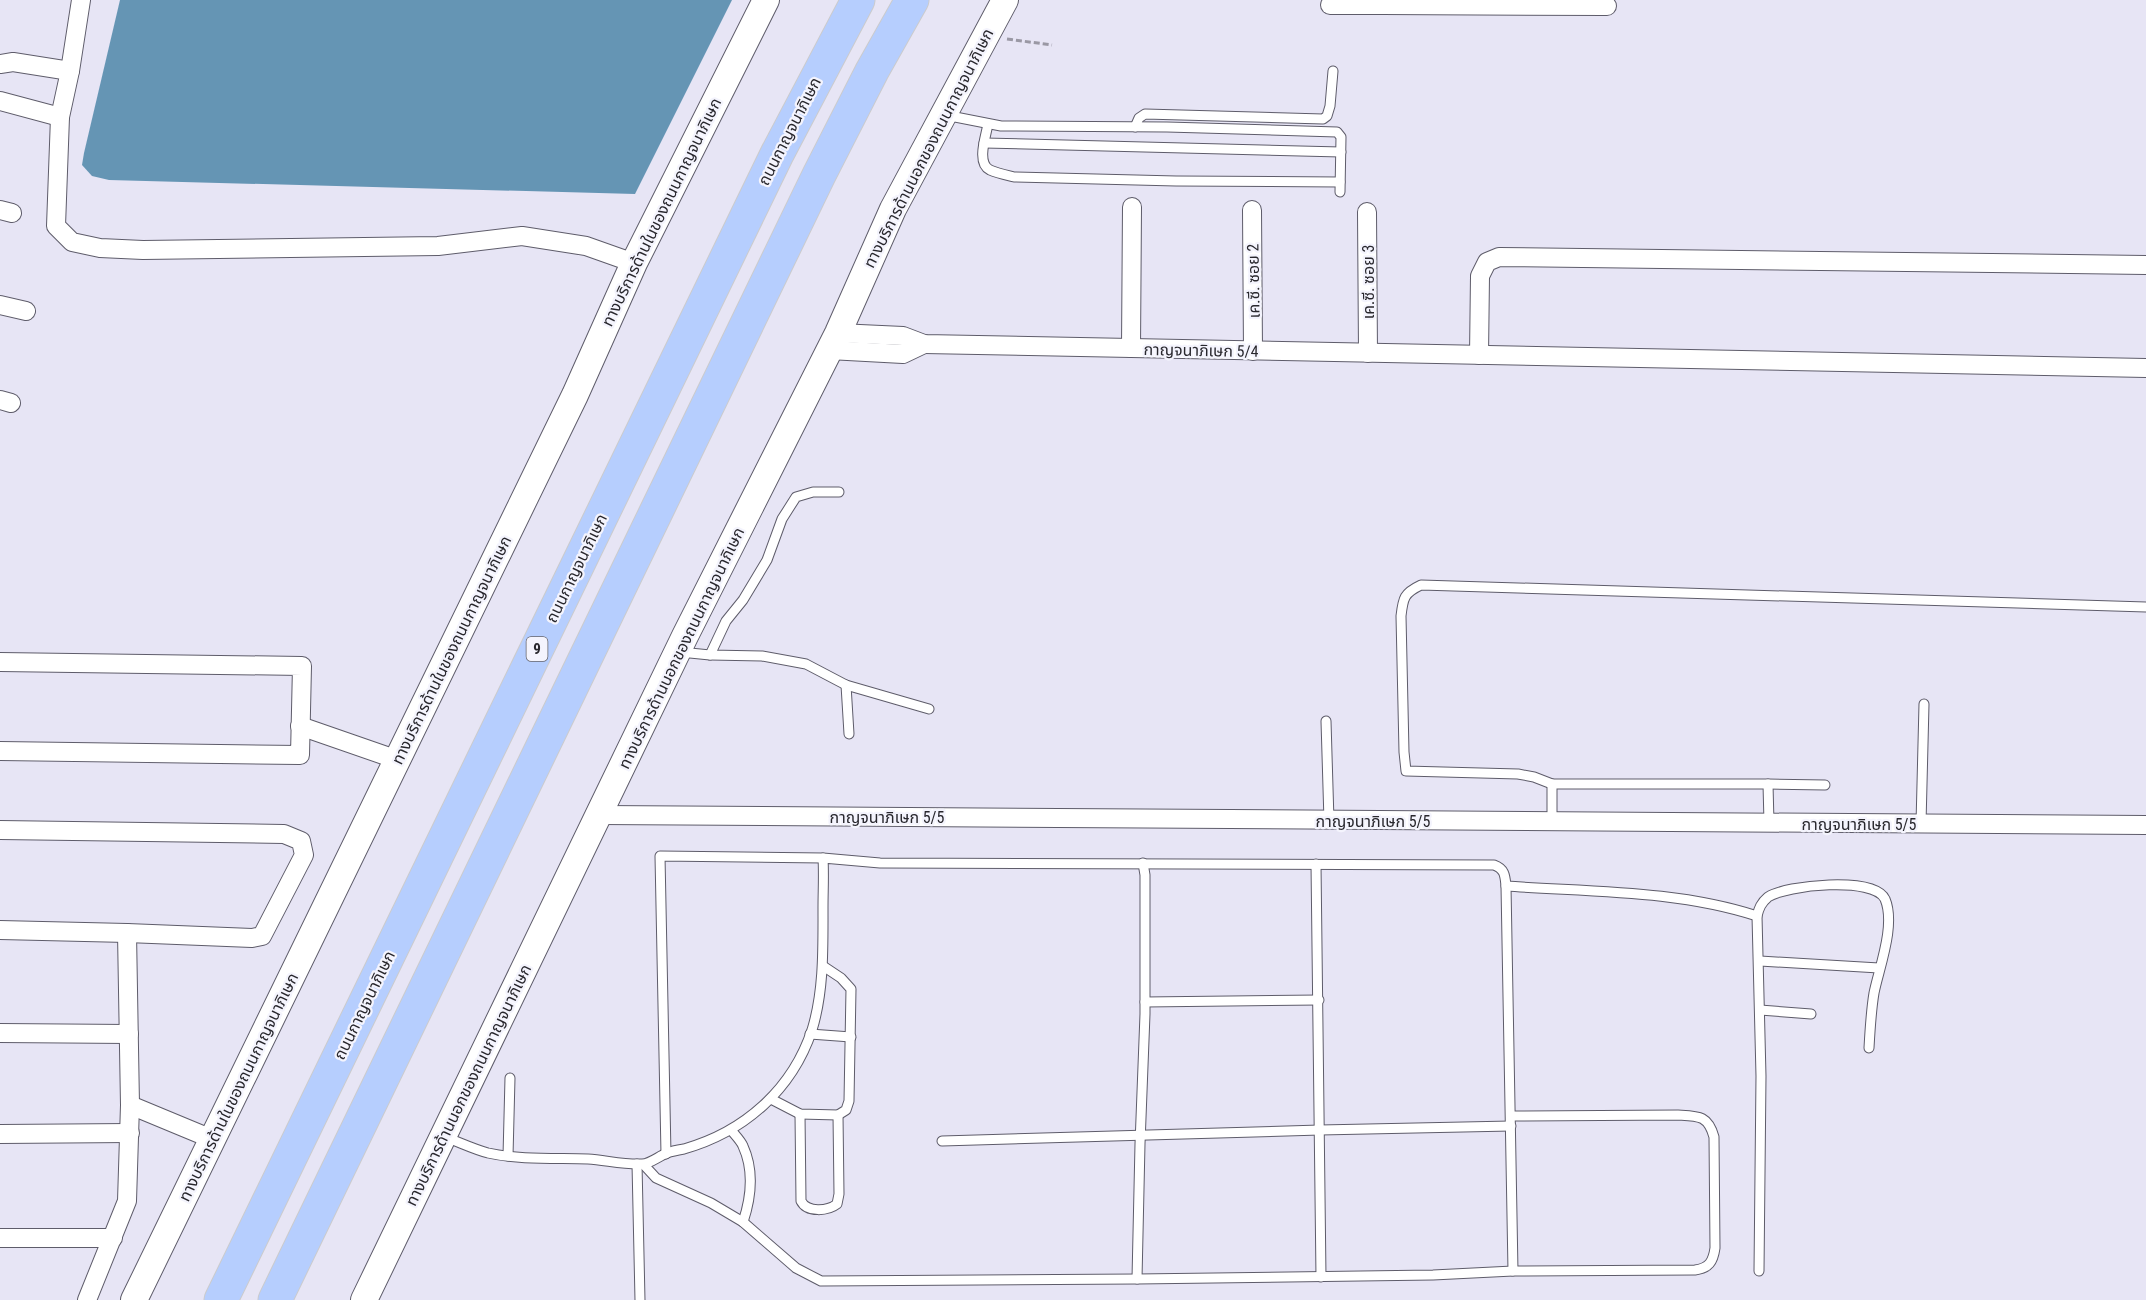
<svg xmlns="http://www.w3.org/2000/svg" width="2146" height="1300" font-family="'Roboto Condensed','Noto Sans Thai',sans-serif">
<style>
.water{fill:#6595b4}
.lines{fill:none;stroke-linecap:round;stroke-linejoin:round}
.lane-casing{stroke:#5e5c6a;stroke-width:11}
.street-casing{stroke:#5e5c6a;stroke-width:20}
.secondary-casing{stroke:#5e5c6a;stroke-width:28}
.highway-casing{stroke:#cbcbcd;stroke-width:35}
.path{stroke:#9a98a4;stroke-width:3;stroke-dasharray:6 3;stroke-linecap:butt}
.lane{stroke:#fff;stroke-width:9}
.street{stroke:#fff;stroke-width:18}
.secondary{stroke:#fff;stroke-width:26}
.highway{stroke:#b6cefe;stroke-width:33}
.labels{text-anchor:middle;stroke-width:4.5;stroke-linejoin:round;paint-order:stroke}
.shield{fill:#f4f4fd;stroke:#65646b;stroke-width:1.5}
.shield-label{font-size:15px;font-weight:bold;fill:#28272d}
.street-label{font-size:16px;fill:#28272d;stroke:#f4f4fd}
</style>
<rect width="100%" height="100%" fill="#e7e5f5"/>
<path class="water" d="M120 0H732L635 194 109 180 92 176 82 165 84 153Z"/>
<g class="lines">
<g class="lane-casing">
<g id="lane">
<path d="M945 115 1001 126 1167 127 1337 132 1341 137 1340 192"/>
<path d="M988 124C986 136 976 163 990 170 997 173 1006 175 1014 177L1176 181 1340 182"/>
<path d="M1135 127 1139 118 1145 114 1323 119 1327 116 1330 106 1333 71"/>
<path d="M984 143 1341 152"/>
<path d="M680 652 710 655 762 656 806 664 846 685 929 709"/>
<path d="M710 655 726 621 743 600 767 560 782 519 796 497 813 492H839"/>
<path d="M846 685 849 734"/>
<path d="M1326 721 1329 821"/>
<path d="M1552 784 1534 777 1518 774 1406 771 1404 752 1401 616C1403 598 1404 593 1421 585L2146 607"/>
<path d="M1768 784 1825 785"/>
<path d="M1552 822V784H1768L1769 823"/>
<path d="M1921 824 1924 704"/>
<path d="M1316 864 1321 1277"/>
<path d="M1506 886C1590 892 1677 890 1757 916"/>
<path d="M1760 961 1879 968"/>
<path d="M1145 1002 1319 1000"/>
<path d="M1760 1010 1811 1014"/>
<path d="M810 1034 851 1037"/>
<path d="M771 1099 800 1114 838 1115 846 1110 849 1101 851 989 841 978 823 966"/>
<path d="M800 1114 801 1201C807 1213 828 1211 837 1204L839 1194 838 1115"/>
<path d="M731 1130C735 1135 741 1141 743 1146 754 1170 751 1198 743 1222"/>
<path d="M445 1137C459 1142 473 1149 488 1153 520 1160 555 1158 588 1159 605 1160 624 1165 642 1164 650 1164 659 1156 667 1153 672 1151 678 1150 684 1149 744 1132 792 1090 812 1030 824 991 823 948 823 908 823 891 824 875 823 858L880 863 1494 865C1505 869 1505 876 1506 886L1513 1271"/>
<path d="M942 1141 1320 1130 1511 1126"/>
<path d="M666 1154 660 856 823 858"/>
<path d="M508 1156 510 1078"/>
<path d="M637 1164 640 1300"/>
<path d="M644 1165 656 1178 711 1203 743 1222 796 1268 821 1281 1137 1279 1433 1275 1513 1271 1695 1270C1709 1268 1713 1262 1715 1248L1714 1137C1708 1115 1698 1116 1678 1115L1511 1116"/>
<path d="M1759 1271 1761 1076 1757 916C1759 908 1761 903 1768 897 1786 885 1874 876 1885 899 1896 925 1879 968 1874 993 1871 1011 1870 1030 1869 1048"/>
<path d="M1137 1279 1140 1144 1145 1014V875L1143 863"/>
</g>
</g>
<g class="street-casing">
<g id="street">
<path d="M81 0 70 71 60 117 56 226 72 242 100 248 143 250 438 246 522 236 586 246 634 263"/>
<path d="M1383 0V5L1607 6"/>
<path d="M1330 5H1383"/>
<path d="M0 64 13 62 70 71"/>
<path d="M0 101 60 117"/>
<path d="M0 210 12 213"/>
<path d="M1252 210 1253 351"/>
<path d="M1367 212 1368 353"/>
<path d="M0 305 26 311"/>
<path d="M838 333 903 336 924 344 2146 368"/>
<path d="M1131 348 1132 207"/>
<path d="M829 350 903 354 924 344"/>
<path d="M1479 355 1480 276 1487 262 1499 257 2146 265"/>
<path d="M0 400 11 403"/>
<path d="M0 662 302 666 300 755 0 751"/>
<path d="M300 726 398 760"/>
<path d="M600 815 2146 825"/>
<path d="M0 830 284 834 301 841 304 855 262 936 252 938 127 933 0 930"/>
<path d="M0 1033 129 1034"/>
<path d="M130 1105 212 1139"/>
<path d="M0 1134 130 1133"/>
<path d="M0 1238H113"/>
<path d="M87 1300 127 1201 130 1105 127 933"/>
</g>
</g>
<g class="secondary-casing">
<g id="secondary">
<path d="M134 1300 575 395 634 263 766 0"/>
<path d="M364 1300 685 636 838 333 893 209 1005 0"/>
</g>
</g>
<g class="highway-casing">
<g id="highway">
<path d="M221 1300 777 154 858 0"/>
<path d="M275 1300 819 175 872 71 912 0"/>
</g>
</g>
<path class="path" d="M1007 39 1052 45"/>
<use href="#lane" class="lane"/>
<use href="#street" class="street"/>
<use href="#secondary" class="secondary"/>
<use href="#highway" class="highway"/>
</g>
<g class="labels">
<rect class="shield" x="526.5" y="637" width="21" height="24" rx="4.5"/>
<g class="shield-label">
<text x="537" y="654">9</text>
</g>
<g class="street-label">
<text transform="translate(789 131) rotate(-63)" y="6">ถนนกาญจนาภิเษก</text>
<text transform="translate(928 148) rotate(-63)" y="6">ทางบริการด้านนอกของถนนกาญจนาภิเษก</text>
<text transform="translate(661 212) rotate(-64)" y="6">ทางบริการด้านในของถนนกาญจนาภิเษก</text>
<text transform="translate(1253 281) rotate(-91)" y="6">เค.ซี. ซอย 2</text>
<text transform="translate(1368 282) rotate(-90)" y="6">เค.ซี. ซอย 3</text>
<text transform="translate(1201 350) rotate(1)" y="6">กาญจนาภิเษก 5/4</text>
<text transform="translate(576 568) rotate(-64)" y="6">ถนนกาญจนาภิเษก</text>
<text transform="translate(681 648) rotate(-64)" y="6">ทางบริการด้านนอกของถนนกาญจนาภิเษก</text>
<text transform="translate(451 650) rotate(-64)" y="6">ทางบริการด้านในของถนนกาญจนาภิเษก</text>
<text x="887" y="823">กาญจนาภิเษก 5/5</text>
<text x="1373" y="827">กาญจนาภิเษก 5/5</text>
<text x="1859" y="830">กาญจนาภิเษก 5/5</text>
<text transform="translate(364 1005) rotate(-64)" y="6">ถนนกาญจนาภิเษก</text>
<text transform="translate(468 1085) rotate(-64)" y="6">ทางบริการด้านนอกของถนนกาญจนาภิเษก</text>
<text transform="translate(238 1087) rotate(-64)" y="6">ทางบริการด้านในของถนนกาญจนาภิเษก</text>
</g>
</g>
</svg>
